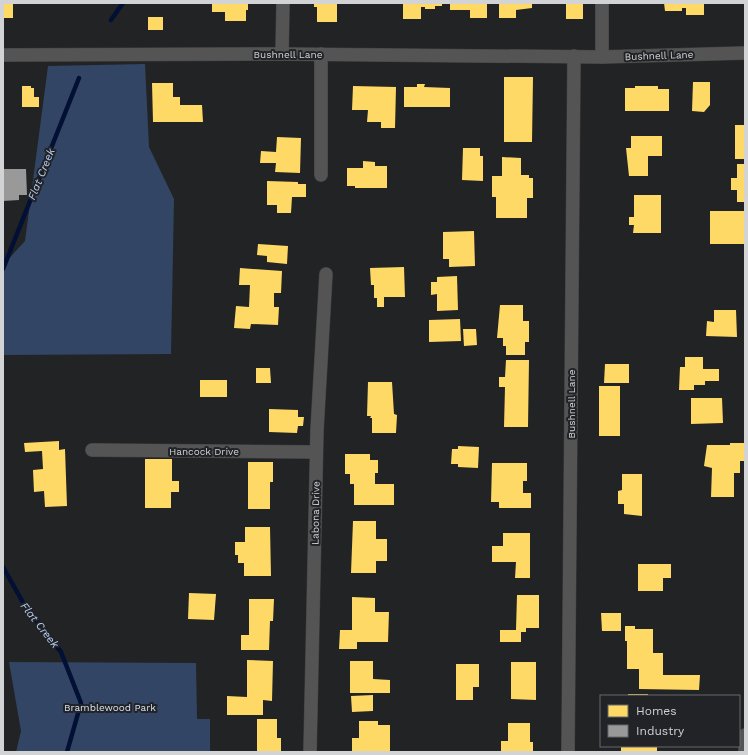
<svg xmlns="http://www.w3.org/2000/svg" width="748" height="755" font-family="'Work Sans',sans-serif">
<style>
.green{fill:#324564}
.homes{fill:#ffd966}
.industry{fill:#999}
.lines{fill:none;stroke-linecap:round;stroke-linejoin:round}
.stream{stroke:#031035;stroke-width:4.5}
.street-casing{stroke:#3f4042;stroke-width:14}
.street{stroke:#545455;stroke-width:13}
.labels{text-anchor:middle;stroke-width:4;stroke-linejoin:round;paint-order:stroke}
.street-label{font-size:10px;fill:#d1d3d5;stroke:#212326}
.park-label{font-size:10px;fill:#d5e0f2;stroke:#212326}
.water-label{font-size:11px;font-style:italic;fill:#b9cff2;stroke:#212326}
</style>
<rect width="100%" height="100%" fill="#222325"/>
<g class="green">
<path d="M145 64 149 147 174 199 171 354 3 355V265L25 241 48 66Z"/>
<path d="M9 662 196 663 197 719H210V752H16L21 731Z"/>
</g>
<g class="homes">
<rect x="3" y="3" width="10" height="15"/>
<path d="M212 3H248V10H246V21H225V12H212Z"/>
<path d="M314 3H337V22H317V7H314Z"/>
<path d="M403 3H442V6H435V9H425V7H421V19H403Z"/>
<path d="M450 3H487V18H470V10H450Z"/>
<path d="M499 3H532V8L516 10V18H499Z"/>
<rect x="566" y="3" width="17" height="16"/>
<path d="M664 3H704V15H686V8H682V11H665Z"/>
<rect x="148" y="17" width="15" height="13"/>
<path d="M504 77H533L532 142H504Z"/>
<path d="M693 82H710V105L704 112 692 111Z"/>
<path d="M152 83H173V97H180V105H202L203 122H153Z"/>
<path d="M417 84H425L424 87 450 88V107H404V87H417Z"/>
<path d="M22 86H31V88H34V97H39V107H22Z"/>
<path d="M353 86 396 87 395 128H381V122H367L368 110H352Z"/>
<path d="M635 86H658V89H669V111H625V88H635Z"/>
<rect x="735" y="125" width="10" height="34"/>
<path d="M631 136H662V156H648V176H629L626 148H631Z"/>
<path d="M277 137 301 138 300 173 275 172 276 163H260L261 151 276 152Z"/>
<path d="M463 148H480V156H483V181L462 180Z"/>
<path d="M502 157 521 158V175H529V178H533V198H527V218H496V197H492V176H502Z"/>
<path d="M363 161 375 162V166H387V188H355V186H347V168H363Z"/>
<path d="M737 164H745V202H737V190H731V178H737Z"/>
<path d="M267 181 298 182V184H306V197H292L291 213H277V205H267Z"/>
<path d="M634 195H661V233H633L634 225H629V217H634Z"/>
<rect x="710" y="211" width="35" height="33"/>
<path d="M474 231 475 266 449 267V259H443V232Z"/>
<path d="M258 244 288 246 287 264 267 262V256L257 255Z"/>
<path d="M404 267 405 297H384V307H377V298H374V285H371L370 268Z"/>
<path d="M240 268 282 271 281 293H274V307H279L278 325 251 324 250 329 234 328 236 306 249 307 250 285H239Z"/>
<path d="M457 276 458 310 437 311V294L431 295V282H437V277Z"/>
<path d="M500 305H523V321H529V342H525V355H506V346H503V338H497Z"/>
<path d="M714 310H736L737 337 706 336 707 321 714 322Z"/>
<path d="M460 319 461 341 429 342V320Z"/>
<path d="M463 329H476L477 345 464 346Z"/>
<path d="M685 357H703V369H719V381H705V385H694V390H679L680 367H685Z"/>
<path d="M506 360H529L528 427H504L505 387H499V377H505Z"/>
<path d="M605 364H629V383H604Z"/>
<path d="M256 368H270L271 383H256Z"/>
<rect x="200" y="380" width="27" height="17"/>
<path d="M368 382H392L394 414 397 415 396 433H372V418H370L371 416H367Z"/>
<rect x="599" y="386" width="21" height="50"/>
<path d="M691 398H722L723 423 691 424Z"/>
<path d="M269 409 298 410V417H304L303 426H298L297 433 269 432Z"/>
<path d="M59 441V450L65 449 67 506 45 507 44 491 34 492 33 470 43 469 42 451 25 452 24 443Z"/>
<path d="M730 443H745V461H740V473H734V497H711L712 468 704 466 707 445H730Z"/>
<path d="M458 446 479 447 478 468 458 467V464H451L452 449H458Z"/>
<path d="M345 454H370V460H378V473H375V484H394V505H354V484H350V474H345Z"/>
<path d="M145 459H172V481H179V492H171V508H145Z"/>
<path d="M248 462H273V482H270V509H248Z"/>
<path d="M492 463H527V481H523V493H531V508H499V502H491Z"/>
<path d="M622 474H642V516L624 514V504H618V491L622 490Z"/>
<path d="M353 521H376V539H387V561H376V573H351Z"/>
<path d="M245 527H270L271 576H244V563H238V555H235V542H245Z"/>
<path d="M503 533H530V578H515L516 562H492V546H503Z"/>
<path d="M638 564H671V578H663V591H638Z"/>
<path d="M189 593 216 594 214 620 188 619Z"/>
<path d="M517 595H539V628H526V632H521V642H500V630H516Z"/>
<path d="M352 597 375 598V612H389L388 642H357V649H339L340 630H352Z"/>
<path d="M249 599H274L273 621H270L269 650H241V635H249Z"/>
<path d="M601 613H621V631H602Z"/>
<path d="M625 626H635V629H653V653H663V675H700L699 690 639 689V669H627V641H625Z"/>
<path d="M247 660 273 661 272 701 263 700V715H227V696L247 697Z"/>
<path d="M350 661H373V679L390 680V693H350Z"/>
<path d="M511 662H536V700L511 699Z"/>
<path d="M456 664H479V687H473V700H456Z"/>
<rect x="628" y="694" width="20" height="2"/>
<path d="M373 695V711L352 712 351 696Z"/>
<path d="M257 719H277V738H281V752H257Z"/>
<path d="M359 721H378V725H390V752H352V738H359Z"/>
<path d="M508 723H530V742H533V752H501V741H508Z"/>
<rect x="621" y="746" width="36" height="6"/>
</g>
<path class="industry" d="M3 169H26L27 195H19V200L3 201Z"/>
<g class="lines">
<g class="stream">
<path d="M111 20 123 3"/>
<path d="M3 269 79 78"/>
<path d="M3 567 25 606 61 652 81 703 67 752"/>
</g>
<g class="street-casing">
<g id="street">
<path d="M602 3V57"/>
<path d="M282 54 283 3"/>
<path d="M3 55 282 54 602 57 745 53"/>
<path d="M321 175V54"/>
<path d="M92 450 316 452"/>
<path d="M310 752 317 430 326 274"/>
<path d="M568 752 574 56"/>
<path d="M745 752V735"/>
</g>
</g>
<use href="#street" class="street"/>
</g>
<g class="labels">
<g class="street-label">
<text x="288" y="58">Bushnell Lane</text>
<text transform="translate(659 55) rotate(-2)" y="4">Bushnell Lane</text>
<text transform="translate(571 404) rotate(-90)" y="4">Bushnell Lane</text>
<text x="204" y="455">Hancock Drive</text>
<text transform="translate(315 513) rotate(-89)" y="4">Labona Drive</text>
</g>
<g class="park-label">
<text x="110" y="711">Bramblewood Park</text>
</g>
<g class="water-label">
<text transform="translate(41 174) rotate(-68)" y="4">Flat Creek</text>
<text transform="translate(40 625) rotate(52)" y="4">Flat Creek</text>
</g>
</g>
<rect width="748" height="755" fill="none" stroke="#d1d3d5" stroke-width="8"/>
<rect x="600" y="695" width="140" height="52" fill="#212326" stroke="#67696c"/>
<rect x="608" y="705" width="20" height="12" fill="#ffd966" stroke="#67696c"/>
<text x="636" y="715" font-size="12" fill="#d1d3d5">Homes</text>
<rect x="608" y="725" width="20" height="12" fill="#999999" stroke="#67696c"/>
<text x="636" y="735" font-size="12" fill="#d1d3d5">Industry</text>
</svg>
